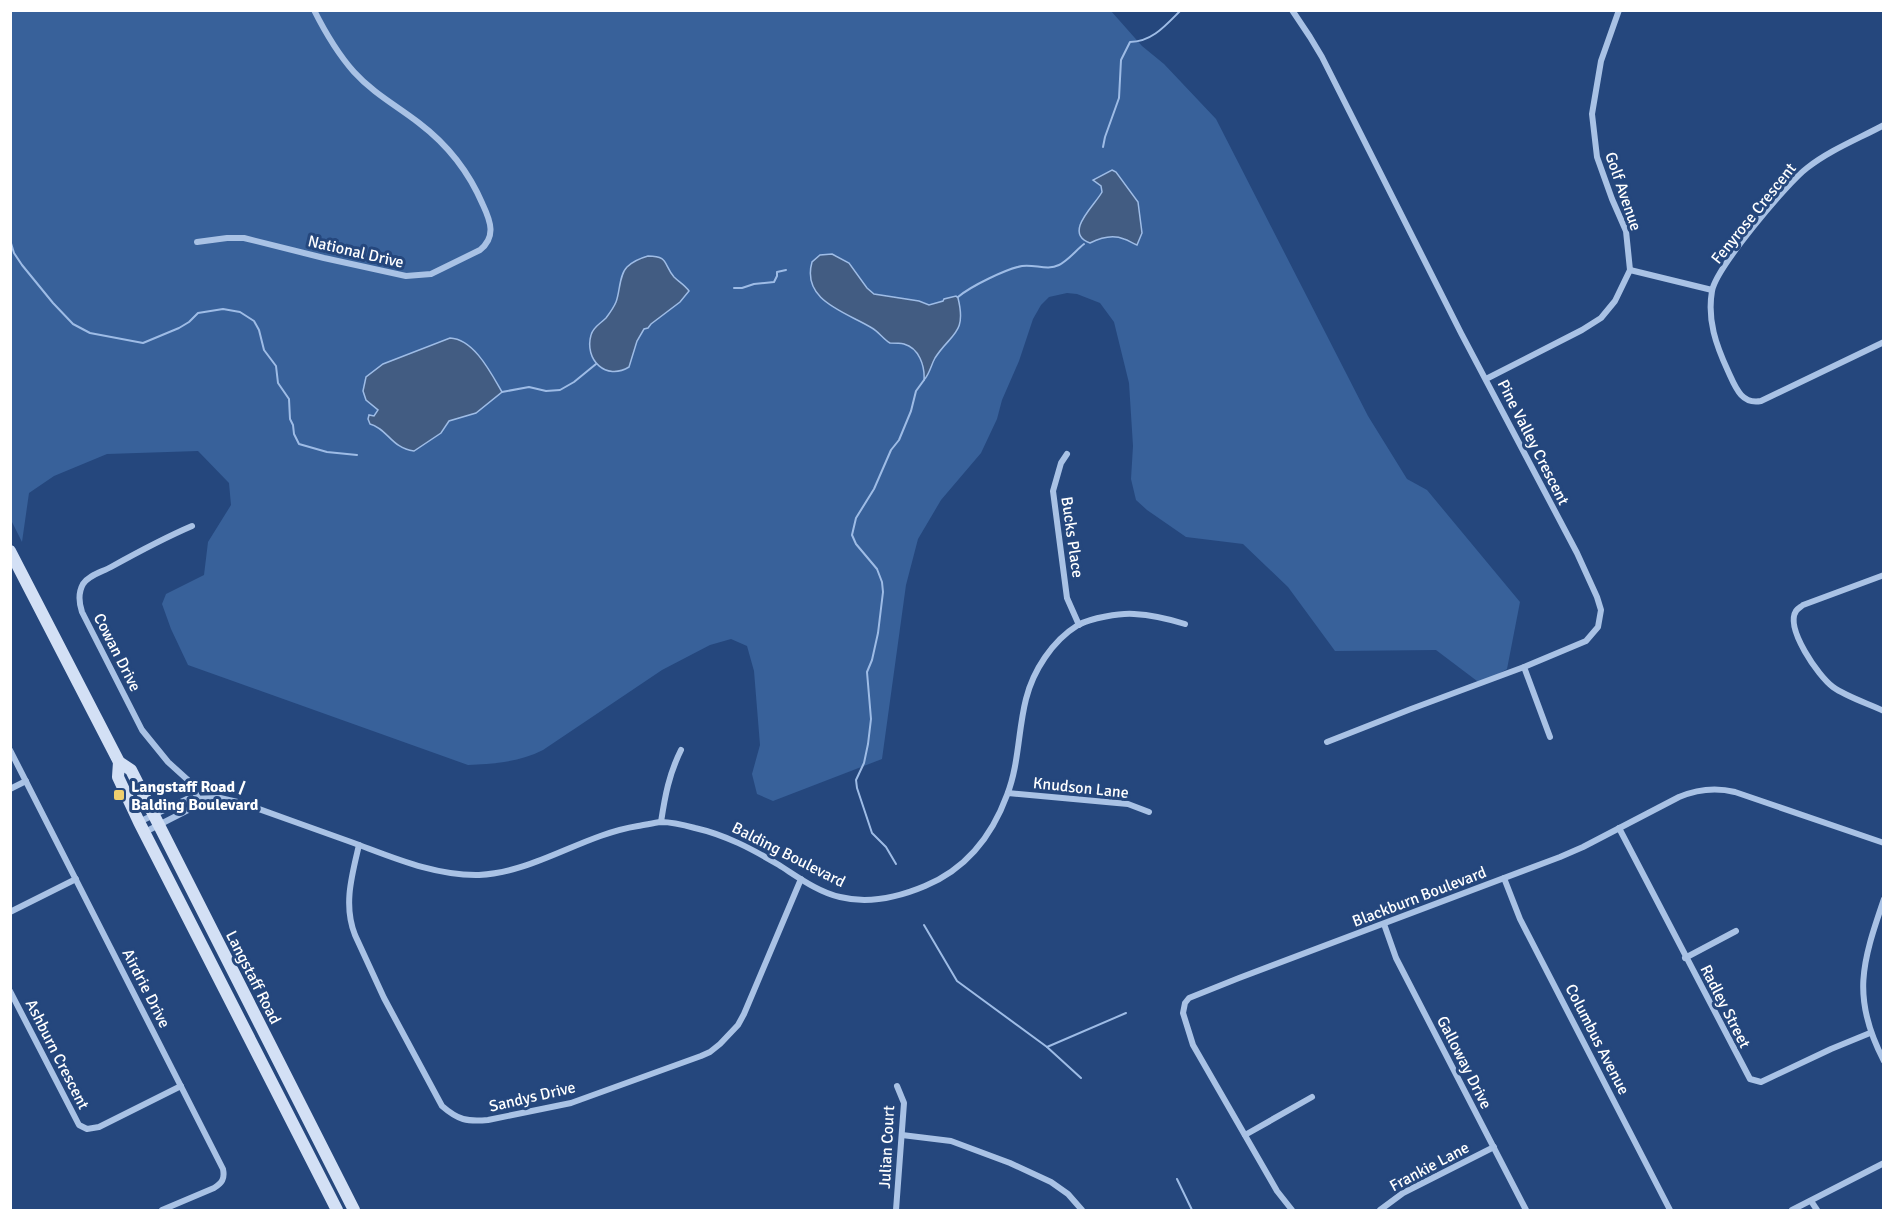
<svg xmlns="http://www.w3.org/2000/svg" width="1894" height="1221" font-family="Signika,sans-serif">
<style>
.green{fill:#38619a}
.water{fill:#425c82;stroke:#9ebce6;stroke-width:1.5}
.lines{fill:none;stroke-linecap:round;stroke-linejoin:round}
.stream{stroke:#9ebce6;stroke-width:2}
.minor{stroke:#a9c2e5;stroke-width:6}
.secondary{stroke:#d3e0f5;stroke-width:12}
.poi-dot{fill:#efcf6e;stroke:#25477d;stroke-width:2}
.labels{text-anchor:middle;stroke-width:6;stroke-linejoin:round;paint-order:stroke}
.street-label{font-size:16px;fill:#fff;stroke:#25477d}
.poi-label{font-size:16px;font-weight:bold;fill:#fff;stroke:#25477d;text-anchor:start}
</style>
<rect width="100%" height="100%" fill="#25477d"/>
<path class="green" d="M11 11H1111L1142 46 1164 64 1216 119 1368 416 1407 479 1427 490 1520 602 1507 669 1481 684 1436 650 1335 651 1288 587 1243 544 1186 537 1147 510 1136 500 1131 479 1133 446 1129 383 1114 322 1100 303 1077 294 1067 293 1049 297 1041 305 1033 319 1019 361 1002 400 997 419 981 453 941 500 918 539 906 585 882 759 773 801 757 794 752 774 760 745 754 671 747 646 731 639 710 645 662 670 543 750C519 762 494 764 468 765L188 665 171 629 162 604 166 594 204 575 208 542 231 505 229 483 198 451 107 454 54 476 29 493 22 542 11 520Z"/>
<g class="water">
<path d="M1112 170 1116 172 1138 202 1142 233 1137 245C1132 243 1128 240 1124 239 1112 234 1100 238 1090 243 1062 233 1096 204 1102 192L1101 186 1093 180Z"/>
<path d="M832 254 849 263 867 288 874 294 919 301 929 305 943 301 944 299 956 296 958 298C967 334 951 333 935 358 931 365 930 373 924 380 925 366 919 348 904 344 900 343 894 343 890 343 883 339 879 332 872 328 846 312 801 301 812 262L820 255Z"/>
<path d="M648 256C669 256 663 264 674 277 679 282 685 285 689 291L680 302 651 324 648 328 644 329 637 341 629 367C606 381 584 360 591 335 593 327 600 324 606 318 609 314 614 307 616 302 620 292 619 275 627 267 633 261 641 258 648 256Z"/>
<path d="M450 338C474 339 491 373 502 392L476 413 449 421 441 433 414 451C391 448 388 429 370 424L368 419 369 415 374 416 378 410 366 400 363 391 366 377 383 364Z"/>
</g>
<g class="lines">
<g class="stream">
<path d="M1103 147 1105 137 1119 98 1121 60 1130 42C1152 42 1166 25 1181 10"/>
<path d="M10 240 14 253 22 265 53 303 73 324 90 333 143 343 179 328 189 322 198 313 223 309 240 312 254 321 259 330 264 350 276 366 278 383 289 399 290 419 293 425 294 434 299 444 327 452 357 455"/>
<path d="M734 288H742L754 284 774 282 777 276V272L786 270"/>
<path d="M958 297C971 286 1006 269 1022 266 1035 264 1047 271 1059 265 1069 260 1076 250 1084 244"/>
<path d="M502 392 529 387 546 391 560 390 574 382 596 364"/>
<path d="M896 864 886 847 872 833 857 788 856 780 864 763 868 744 871 719 867 672 872 660 878 633 883 592 882 582 877 569 856 544 852 535 856 518 874 489 891 450 899 440 911 411 916 391 924 380"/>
<path d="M924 925 957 981 1047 1047 1081 1078"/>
<path d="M1047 1047 1126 1013"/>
<path d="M1177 1179 1192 1210"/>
</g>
<g class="minor">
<path d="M1292 10 1310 37 1322 57 1461 333 1577 553 1597 597 1601 610 1598 627 1586 641 1524 667 1411 709 1327 742"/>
<path d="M1884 125C1858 139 1830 150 1807 168 1787 183 1716 268 1712 291 1707 320 1716 345 1728 371 1735 386 1741 405 1761 401L1884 342"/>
<path d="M197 242 227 238H244L324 258 406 276 431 274 480 250C496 237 491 222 483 205 469 172 448 145 419 123 397 106 373 93 354 72 338 54 325 32 314 10"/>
<path d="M1630 270 1712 290"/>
<path d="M1486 379 1582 330 1601 318 1615 301 1630 270 1626 231 1612 199 1597 157 1592 114 1601 61 1619 10"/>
<path d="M1067 454 1061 463 1053 491 1067 598 1079 625"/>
<path d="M192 526C164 538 138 552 111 567 102 572 89 575 83 584 78 593 79 603 82 612L142 730 168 762 189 781 198 798"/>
<path d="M1884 575 1803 605C1801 607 1798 608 1796 611 1785 628 1818 676 1833 687 1847 697 1867 703 1884 711"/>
<path d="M1524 667 1550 737"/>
<path d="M10 750 223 1169C225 1179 222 1183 214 1188L162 1210"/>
<path d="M10 789 26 781"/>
<path d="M1008 793 1128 804 1149 812"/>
<path d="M139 822 187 799 220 798 242 803C278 816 315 829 351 842 392 857 434 876 479 875 536 872 582 835 638 826 645 825 653 823 661 822 671 822 684 825 695 828 726 835 752 849 779 865 798 877 818 892 840 897 868 904 899 897 925 886 966 869 992 836 1007 795 1019 765 1018 730 1026 699 1033 671 1052 641 1078 625 1091 618 1120 613 1134 614 1152 615 1169 619 1185 624"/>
<path d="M661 822C665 796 669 774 681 750"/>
<path d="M1619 828 1750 1079 1761 1082 1831 1049 1870 1033"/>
<path d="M145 832 190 809 198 798"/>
<path d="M359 845C352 875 343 905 355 935L384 998 442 1106C458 1120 467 1122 488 1120L571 1103 701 1056 710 1052 720 1044 738 1025 744 1014 801 879"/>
<path d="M1504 878 1520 919 1670 1210"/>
<path d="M1884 899C1862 963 1851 998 1884 1061"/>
<path d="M10 912 76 879"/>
<path d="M1384 924 1396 958 1526 1210"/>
<path d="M1685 958 1736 931"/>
<path d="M10 991 79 1125 87 1129 99 1127 181 1086"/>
<path d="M902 1135 951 1141 1010 1163 1051 1182 1068 1194 1082 1210"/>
<path d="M1245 1135 1312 1097"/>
<path d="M1811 1201 1817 1210"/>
<path d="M896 1210 904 1103 897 1086"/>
<path d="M1292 1210 1277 1191 1193 1045 1183 1013 1185 1003 1189 998 1239 978 1560 857 1583 847 1679 797C1698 789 1715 787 1735 792L1884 843"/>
<path d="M1380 1210 1403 1193 1494 1147"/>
<path d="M1792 1210 1884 1163"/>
</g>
<g class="secondary">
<path d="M10 551 119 762 131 770 354 1210"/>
<path d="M119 762 118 777 139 822 337 1210"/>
</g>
</g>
<rect class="poi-dot" x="113" y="789" width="12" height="12" rx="3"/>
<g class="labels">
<g class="street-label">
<text transform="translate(1624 191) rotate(71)" y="6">Golf Avenue</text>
<text transform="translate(1753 213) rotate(-51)" y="6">Fenyrose Crescent</text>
<text transform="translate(356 251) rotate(13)" y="6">National Drive</text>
<text transform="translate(1534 442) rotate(63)" y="6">Pine Valley Crescent</text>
<text transform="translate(1073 537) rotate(82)" y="6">Bucks Place</text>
<text transform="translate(118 652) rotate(63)" y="6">Cowan Drive</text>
<text transform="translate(1081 787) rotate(6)" y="6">Knudson Lane</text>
<text transform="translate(789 854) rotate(27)" y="6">Balding Boulevard</text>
<text transform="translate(1419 896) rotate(-21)" y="6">Blackburn Boulevard</text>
<text transform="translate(254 977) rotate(63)" y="6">Langstaff Road</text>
<text transform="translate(147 988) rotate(63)" y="6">Airdrie Drive</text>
<text transform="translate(1726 1006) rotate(63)" y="6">Radley Street</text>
<text transform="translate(1598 1039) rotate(63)" y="6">Columbus Avenue</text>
<text transform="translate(58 1054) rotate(63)" y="6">Ashburn Crescent</text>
<text transform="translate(1465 1062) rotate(63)" y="6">Galloway Drive</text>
<text transform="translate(532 1096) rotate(-13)" y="6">Sandys Drive</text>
<text transform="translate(886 1147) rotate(-87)" y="6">Julian Court</text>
<text transform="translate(1429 1166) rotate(-28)" y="6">Frankie Lane</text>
</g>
<g class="poi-label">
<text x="131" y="792">Langstaff Road /<tspan x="131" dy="18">Balding Boulevard</tspan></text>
</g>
</g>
<rect width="1894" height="1221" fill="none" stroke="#ffffff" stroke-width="24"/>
</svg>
